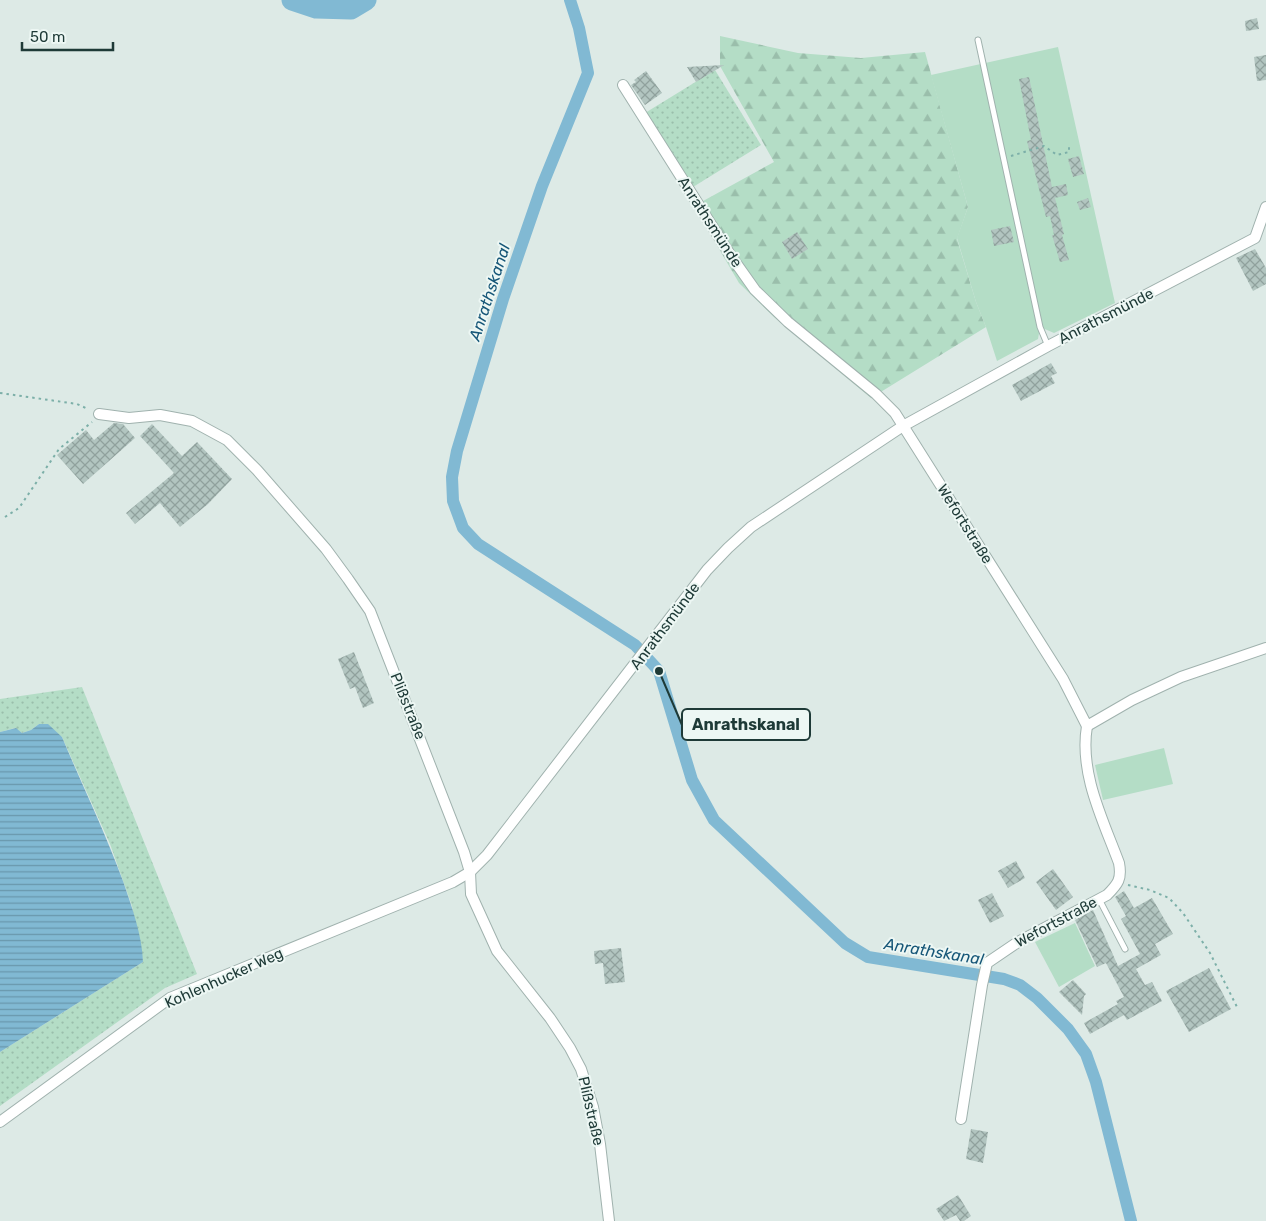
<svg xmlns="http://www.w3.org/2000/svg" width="1266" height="1221" font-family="Rubik,sans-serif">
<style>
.grass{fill:url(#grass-dots)}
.forest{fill:url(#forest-firs)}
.garden{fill:#b4ddc6}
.water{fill:url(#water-rules)}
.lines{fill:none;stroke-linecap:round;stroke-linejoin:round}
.canal{stroke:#81b9d3;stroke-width:12}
.river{stroke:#81b9d3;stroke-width:21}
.building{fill:url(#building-cross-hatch)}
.service-casing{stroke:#a0b2ae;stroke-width:7}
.minor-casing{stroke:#a0b2ae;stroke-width:12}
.path{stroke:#7cafa8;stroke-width:2;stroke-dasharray:2.5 4;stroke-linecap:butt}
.service{stroke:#fff;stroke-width:5}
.minor{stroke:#fff;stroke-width:10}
.labels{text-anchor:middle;stroke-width:4;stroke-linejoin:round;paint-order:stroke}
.street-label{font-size:15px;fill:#1e3a37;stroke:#edf7f4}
.water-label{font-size:16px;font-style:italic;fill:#175778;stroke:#edf7f4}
.leader{fill:none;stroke:#1e3a37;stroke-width:2}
.callout-dot{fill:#1e3a37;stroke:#edf7f4;stroke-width:2}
.callout{fill:#edf7f4;stroke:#1e3a37;stroke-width:2}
.callout-label{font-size:16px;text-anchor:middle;font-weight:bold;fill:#1e3a37}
</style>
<defs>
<pattern id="grass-dots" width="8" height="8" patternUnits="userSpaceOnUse" patternTransform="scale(1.25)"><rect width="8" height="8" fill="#b4ddc6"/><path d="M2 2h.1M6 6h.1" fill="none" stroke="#9abeab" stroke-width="1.8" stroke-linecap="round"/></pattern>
<pattern id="forest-firs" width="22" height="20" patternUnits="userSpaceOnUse" patternTransform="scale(1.25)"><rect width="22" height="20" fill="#b4ddc6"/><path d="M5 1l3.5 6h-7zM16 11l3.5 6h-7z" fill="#9abeab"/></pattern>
<pattern id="water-rules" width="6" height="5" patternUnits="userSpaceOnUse" patternTransform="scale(1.25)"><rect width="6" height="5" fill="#81b9d3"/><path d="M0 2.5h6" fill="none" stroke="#6997ac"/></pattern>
<pattern id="building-cross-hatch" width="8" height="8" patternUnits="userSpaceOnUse" patternTransform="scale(1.25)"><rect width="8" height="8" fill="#b2c5c0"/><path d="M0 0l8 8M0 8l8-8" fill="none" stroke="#90a19d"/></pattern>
</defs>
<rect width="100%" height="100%" fill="#ddeae6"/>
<g class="grass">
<path d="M715 70 761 145 693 187 645 113Z"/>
<path d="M82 687 197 974 165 988 0 1106V1052L143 962 132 906 110 844 62 737 39 724 31 730 22 733 15 728 0 732V699Z"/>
</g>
<path class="forest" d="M720 36 798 53 861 58 925 52 968 207 957 239 976 302 986 327 871 398 774 317 739 283 694 206 774 162 720 66Z"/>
<g class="garden">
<path d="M1058 47 1115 303 1054 333 1040 327 1038 339 997 361 986 327 976 302 957 238 968 207 931 75Z"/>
<path d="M1164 748 1173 784 1103 800 1095 765Z"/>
<path d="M1075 923 1095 966 1059 987 1035 942Z"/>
</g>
<path class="water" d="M39 724H48L62 737C82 785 105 832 123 881 132 908 142 934 143 962L0 1052V732L16 728 22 733 31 730Z"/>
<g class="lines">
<path class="canal" d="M570 0 579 28 588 73 542 186 503 299 457 451 452 477 453 501 463 528 478 544 635 645 659 671 692 780 714 820 845 943 868 957 1004 979 1020 985 1037 998 1068 1029 1086 1054 1096 1082 1131 1221"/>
<path class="river" d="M292 0 316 8 351 9 366 0"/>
</g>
<g class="building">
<path d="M1257 18 1259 29 1246 31 1245 21Z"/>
<path d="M1266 55V80L1257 81 1254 57Z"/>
<path d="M724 65 696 82 687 67Z"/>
<path d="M646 71 662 93 645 105 631 85 636 82 634 80Z"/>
<path d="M1029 77 1052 187 1066 184 1068 195 1055 198 1064 234 1062 235 1069 260 1060 262 1052 235H1054L1050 216 1046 217 1027 141 1031 140 1019 79Z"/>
<path d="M1079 156 1084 174 1073 177 1068 159Z"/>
<path d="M1088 198 1091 207 1080 210 1077 202Z"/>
<path d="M1010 226 1014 242 994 246 991 230Z"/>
<path d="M797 232 808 249 792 259 782 242Z"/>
<path d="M1255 249 1266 268V284L1253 291 1236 258Z"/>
<path d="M1051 363 1057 373 1051 376 1055 383 1021 401 1012 385Z"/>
<path d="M114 423 123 424 135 438 83 484 57 455 86 430 94 440Z"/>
<path d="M152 424 182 456 197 442 232 479 208 504 180 527 160 503 135 524 126 513 174 473 140 436Z"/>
<path d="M354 652 374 703 363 708 355 687 350 689 338 659Z"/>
<path d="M1016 861 1025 878 1008 888 998 871Z"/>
<path d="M1053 869 1073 897 1056 910 1036 882Z"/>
<path d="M1124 891 1134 908 1152 898 1173 934 1155 944 1161 955 1136 969 1145 985 1152 982 1162 1001 1127 1020 1124 1015 1090 1034 1084 1023 1118 1004 1116 1001 1124 997 1106 963 1097 967 1075 920 1093 910 1118 966 1140 954 1121 919 1126 916 1115 897Z"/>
<path d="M992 893 1004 916 990 923 978 900Z"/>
<path d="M621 948 625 982 605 984 603 963 595 964 594 951Z"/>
<path d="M1209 968 1231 1009 1189 1032 1166 991Z"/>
<path d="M1073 980 1086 994 1084 996 1082 1015 1059 992Z"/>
<path d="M971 1129 988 1132 983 1163 966 1159Z"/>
<path d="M958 1195 971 1216 964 1221H960L956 1215 944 1221 936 1209Z"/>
</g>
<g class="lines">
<g class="service-casing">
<g id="service">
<path d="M978 40 1040 327 1048 346"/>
<path d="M1099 899 1125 949"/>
</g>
</g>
<g class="minor-casing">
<g id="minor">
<path d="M623 85 731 256 755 290 788 322 876 394 895 413 1063 679 1087 726 1132 700 1181 677 1266 648"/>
<path d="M99 414 129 418 160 415 192 421 227 440 257 470 326 549 348 579 370 611 464 852 470 872 471 894 497 951 550 1018 570 1048 581 1069 593 1107 600 1144 609 1221"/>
<path d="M961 1119 982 985 987 963 1018 942 1107 895C1118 884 1122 879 1119 863 1103 820 1079 773 1087 726"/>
<path d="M0 1122 170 998 453 882 470 872 487 855 707 570 728 548 751 527 903 426 1048 346 1255 238 1266 207"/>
</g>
</g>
<g class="path">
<path d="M1011 156 1044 146 1057 155 1069 152V145"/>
<path d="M0 393 77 404 88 409"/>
<path d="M5 517 19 508 59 449 92 422"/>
<path d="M1128 885 1150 890 1169 898 1183 913 1210 953 1237 1007"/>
</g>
<use href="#service" class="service"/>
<use href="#minor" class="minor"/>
</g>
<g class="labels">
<g class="street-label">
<text transform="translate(710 222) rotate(57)" y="5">Anrathsmünde</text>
<text transform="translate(1106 316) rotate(-27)" y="5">Anrathsmünde</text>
<text transform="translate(965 524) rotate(58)" y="5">Wefortstraße</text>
<text transform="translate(665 626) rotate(-53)" y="5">Anrathsmünde</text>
<text transform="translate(408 706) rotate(68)" y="5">Plißstraße</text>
<text transform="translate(1056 922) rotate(-28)" y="5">Wefortstraße</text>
<text transform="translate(224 978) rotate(-24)" y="5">Kohlenhucker Weg</text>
<text transform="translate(591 1111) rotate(77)" y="5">Plißstraße</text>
</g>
<g class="water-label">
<text transform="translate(489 292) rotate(-72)" y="6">Anrathskanal</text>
<text transform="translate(934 951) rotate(9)" y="6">Anrathskanal</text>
</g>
</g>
<path class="leader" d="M659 671L682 725"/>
<circle class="callout-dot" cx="659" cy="671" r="5"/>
<rect class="callout" x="682" y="709" width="128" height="31" rx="5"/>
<g class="callout-label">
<text x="746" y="730">Anrathskanal</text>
</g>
<path d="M22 42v8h91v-8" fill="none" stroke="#1e3a37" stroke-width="2.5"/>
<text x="30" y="42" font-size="15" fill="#1e3a37" stroke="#edf7f4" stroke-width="4" paint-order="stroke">50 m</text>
</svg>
